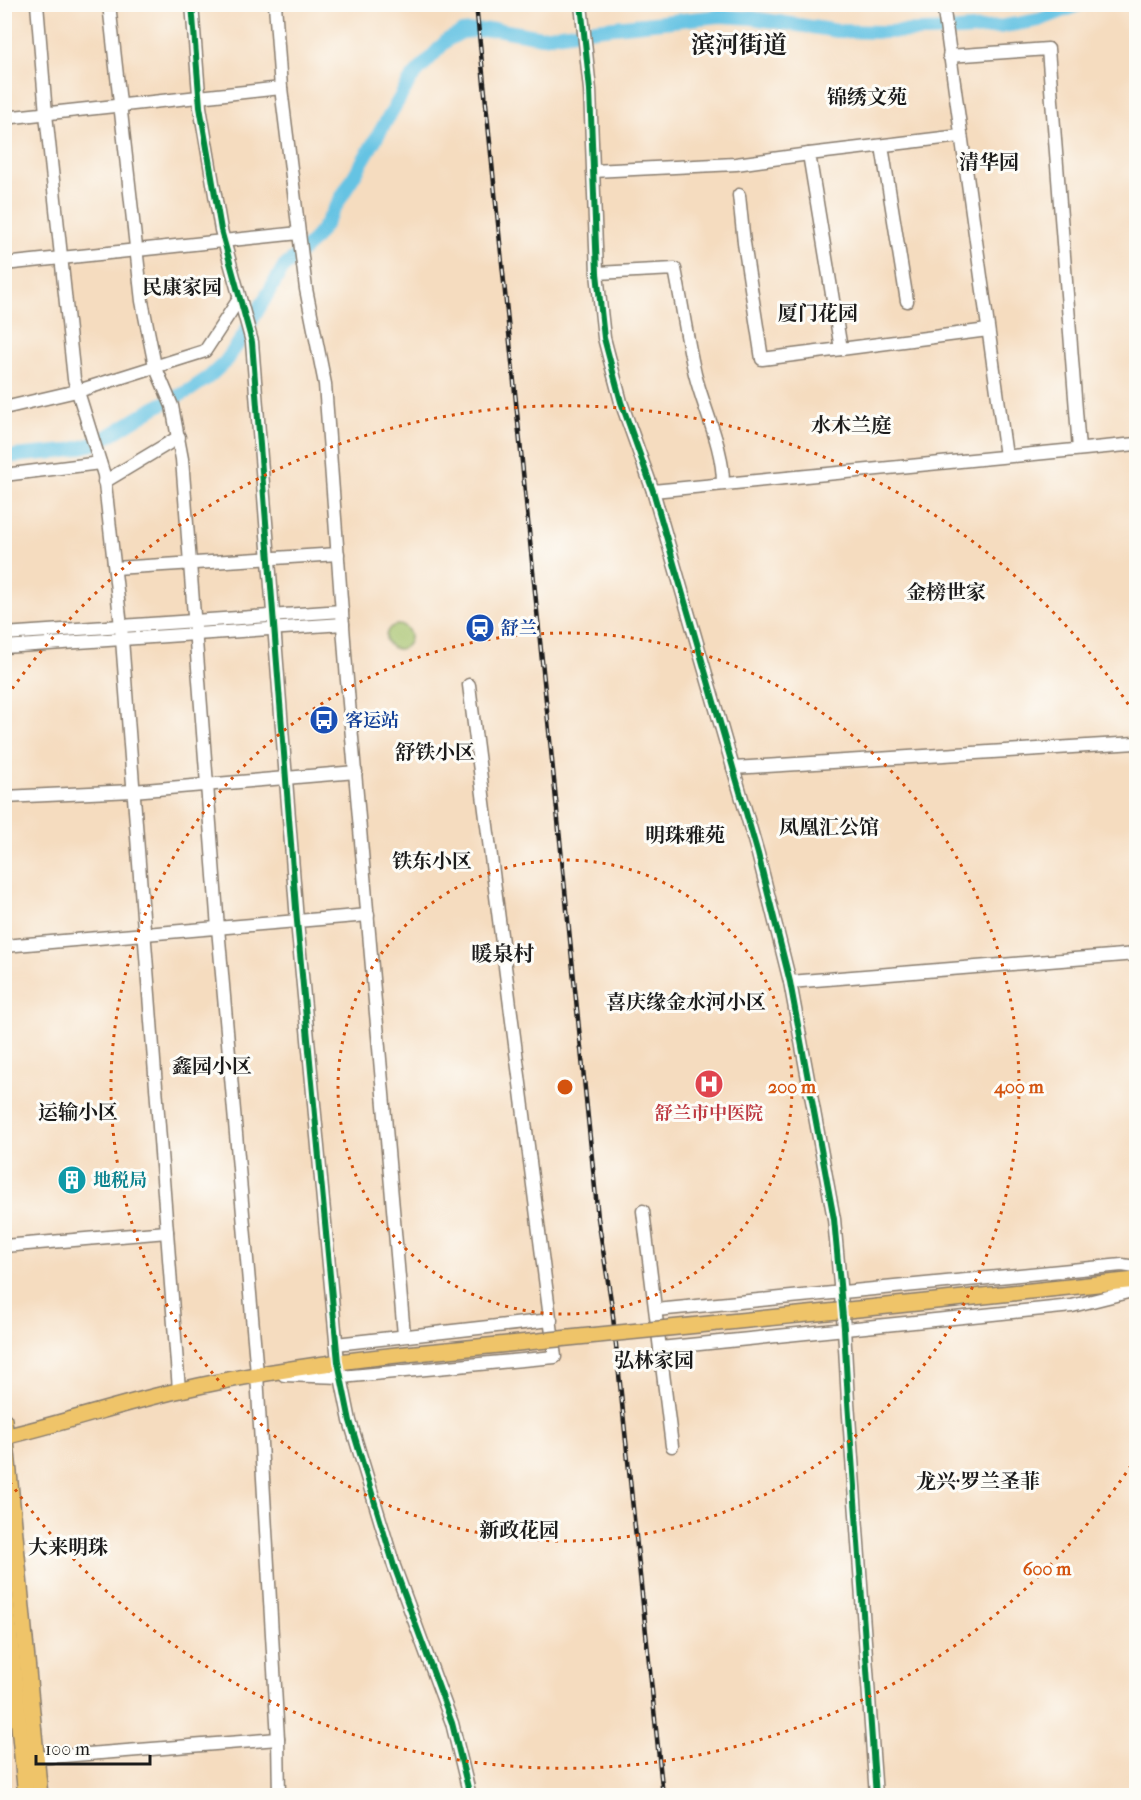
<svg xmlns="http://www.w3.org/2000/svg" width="1141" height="1800" font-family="'IM FELL French Canon','Noto Serif SC',serif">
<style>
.green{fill:#a3c067;stroke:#606e42;stroke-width:1.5}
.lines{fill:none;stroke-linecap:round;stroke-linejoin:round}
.river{stroke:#65c3e3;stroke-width:14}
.minor-casing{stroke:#887c6e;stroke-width:15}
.major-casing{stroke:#887c6e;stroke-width:18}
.minor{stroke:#fff;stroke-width:12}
.major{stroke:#efc469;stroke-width:15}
.rail-casing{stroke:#1c1c1c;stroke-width:4.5}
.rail{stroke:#fdfcf7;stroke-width:2;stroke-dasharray:7;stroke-linecap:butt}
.major-bridge-casing{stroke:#887c6e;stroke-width:18;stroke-linecap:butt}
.major-bridge{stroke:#efc469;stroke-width:15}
.cycleway-casing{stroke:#fdfcf7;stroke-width:10}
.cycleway{stroke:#00873e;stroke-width:6}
.ring{fill:none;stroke:#d4530e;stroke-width:3;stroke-dasharray:3 6}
.labels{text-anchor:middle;stroke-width:6;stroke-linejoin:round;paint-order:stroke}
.transit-label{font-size:18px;font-weight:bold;fill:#164399;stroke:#fdfcf7;text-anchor:start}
.health-label{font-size:18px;font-weight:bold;fill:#be3a42;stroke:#fdfcf7}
.culture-label{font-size:18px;font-weight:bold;fill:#0d838f;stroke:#fdfcf7;text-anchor:start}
.neighbourhood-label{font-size:20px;font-weight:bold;fill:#1c1c1c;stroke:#fdfcf7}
.quarter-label{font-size:21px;font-weight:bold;fill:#1c1c1c;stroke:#fdfcf7}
.district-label{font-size:24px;font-weight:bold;fill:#1c1c1c;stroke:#fdfcf7}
.centre{fill:#d4530e;stroke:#fdfcf7;stroke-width:3}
.ring-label{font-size:18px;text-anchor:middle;font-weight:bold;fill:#d4530e;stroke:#fdfcf7;stroke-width:6;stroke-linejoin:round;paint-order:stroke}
</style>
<rect width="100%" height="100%" fill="#fdfcf7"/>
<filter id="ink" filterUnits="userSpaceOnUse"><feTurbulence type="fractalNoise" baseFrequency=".0167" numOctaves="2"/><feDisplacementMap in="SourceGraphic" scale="12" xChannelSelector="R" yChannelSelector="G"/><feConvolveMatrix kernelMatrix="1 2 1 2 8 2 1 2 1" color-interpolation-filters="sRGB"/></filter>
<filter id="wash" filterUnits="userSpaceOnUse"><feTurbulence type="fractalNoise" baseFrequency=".008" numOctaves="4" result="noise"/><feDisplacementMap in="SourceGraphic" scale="24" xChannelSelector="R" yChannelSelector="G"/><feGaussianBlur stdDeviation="1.35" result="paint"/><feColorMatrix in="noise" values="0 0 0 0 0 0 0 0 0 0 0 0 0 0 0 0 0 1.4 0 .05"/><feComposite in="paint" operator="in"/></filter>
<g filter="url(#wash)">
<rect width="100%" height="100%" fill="#f5dcbf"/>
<circle class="green" cx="398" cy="637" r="12"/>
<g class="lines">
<path class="river" d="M4 457 66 451 97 443 154 408 190 390 209 377 225 362 238 344 283 268 313 241 325 225 411 79 447 40 462 32 495 29 542 37 595 29 720 16 752 18 838 31 885 32 959 30 999 27 1039 20 1081 4"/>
</g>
</g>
<g filter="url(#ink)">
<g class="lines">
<g class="minor-casing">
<g id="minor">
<path d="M37 4 46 114 74 379 104 475 121 626 179 1390"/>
<path d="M109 4 142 301 155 366 172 406 182 459 218 928 257 1374 278 1739 279 1796"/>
<path d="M192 4 200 107 221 230 252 342 297 921 338 1362 350 1421 394 1566 452 1723 470 1796"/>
<path d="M275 4 281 88 299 233 306 289 325 384 347 680 404 1335"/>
<path d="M581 4 590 90 597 273 604 338 621 402 653 491 758 854 790 982 834 1219 844 1328 848 1402 876 1796"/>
<path d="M943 4 1006 456"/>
<path d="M949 56 1048 49 1079 449"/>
<path d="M4 118 281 88"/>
<path d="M882 146 907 301"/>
<path d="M593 171 736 164 809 154"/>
<path d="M739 195 744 243 762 359 841 349 809 154 960 136"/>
<path d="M4 264 299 233"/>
<path d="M597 273 675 269C682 304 687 340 695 374 704 410 723 446 723 483"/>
<path d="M841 349 988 330"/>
<path d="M4 408 81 390 205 351 239 299"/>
<path d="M4 475 100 463"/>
<path d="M104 482 179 437"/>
<path d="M653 491 1136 444"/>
<path d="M115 568 338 554"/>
<path d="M4 634 342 611"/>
<path d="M4 647 343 624"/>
<path d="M733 768 1136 743"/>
<path d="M4 797 133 791 356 772"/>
<path d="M4 946 368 915"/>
<path d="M790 982 1136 954"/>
<path d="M643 1211 672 1446"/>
<path d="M4 1246 167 1232"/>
<path d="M656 1310 1122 1265 1136 1267"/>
<path d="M336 1344 551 1320"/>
<path d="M660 1348 1072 1306 1136 1290"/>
<path d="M284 1375 341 1377 555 1357 469 685"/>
<path d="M37 1758 278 1739"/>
</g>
</g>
<g class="major-casing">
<g id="major">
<path d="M878 1307 1136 1280"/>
<path d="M4 1420 40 1796"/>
<path d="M4 1437C64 1423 122 1403 181 1390 269 1370 358 1358 448 1350"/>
<path d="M4 1576 26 1796"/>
</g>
</g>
<use href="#minor" class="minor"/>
<use href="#major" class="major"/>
<g class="rail-casing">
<path id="rail" d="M476 4 598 1218 612 1307 663 1796"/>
</g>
<use href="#rail" class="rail"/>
<g class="major-bridge-casing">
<path id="major-bridge" d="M448 1350 878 1307"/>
</g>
<use href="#major-bridge" class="major-bridge"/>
<g class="cycleway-casing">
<g id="cycleway">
<path d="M192 4 200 107 221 230 252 342 297 921 338 1362 350 1421 394 1566 452 1723 470 1796"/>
<path d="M581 4 590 90 597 273 604 338 621 402 653 491 758 854 790 982 834 1219 844 1328 848 1402 876 1796"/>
</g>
</g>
<use href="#cycleway" class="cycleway"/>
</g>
</g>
<g class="ring">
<circle cx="565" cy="1087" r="227"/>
<circle cx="565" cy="1087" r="454"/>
<path d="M1136 1458A681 681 0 0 1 7 1478M7 696A681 681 0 0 1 1136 716"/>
</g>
<defs>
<g id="station-disc" transform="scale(1.5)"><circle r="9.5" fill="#1a4fb4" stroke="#fdfcf7"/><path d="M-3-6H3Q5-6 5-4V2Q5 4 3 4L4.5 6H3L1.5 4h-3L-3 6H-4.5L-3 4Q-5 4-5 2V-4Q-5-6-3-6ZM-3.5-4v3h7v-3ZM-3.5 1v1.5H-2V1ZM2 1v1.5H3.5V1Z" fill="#fff"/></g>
<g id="bus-disc" transform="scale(1.5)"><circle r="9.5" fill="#1a4fb4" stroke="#fdfcf7"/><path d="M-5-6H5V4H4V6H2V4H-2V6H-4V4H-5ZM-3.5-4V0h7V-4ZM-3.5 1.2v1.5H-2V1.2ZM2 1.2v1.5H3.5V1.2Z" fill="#fff"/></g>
<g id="hospital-disc" transform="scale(1.5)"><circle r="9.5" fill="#e0444e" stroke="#fdfcf7"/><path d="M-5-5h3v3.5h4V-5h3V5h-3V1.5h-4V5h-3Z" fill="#fff"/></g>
<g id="building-disc" transform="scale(1.5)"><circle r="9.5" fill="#0f9aa8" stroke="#fdfcf7"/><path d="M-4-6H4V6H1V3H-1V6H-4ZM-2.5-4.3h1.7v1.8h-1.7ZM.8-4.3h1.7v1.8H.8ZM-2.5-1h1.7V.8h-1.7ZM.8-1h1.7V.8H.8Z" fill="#fff"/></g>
</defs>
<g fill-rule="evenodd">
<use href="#station-disc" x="480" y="628"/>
<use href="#bus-disc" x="324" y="720"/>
<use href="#hospital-disc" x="709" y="1084"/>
<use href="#building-disc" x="72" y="1180"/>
</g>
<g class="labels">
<g class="transit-label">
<text x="501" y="634">舒兰</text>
<text x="345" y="726">客运站</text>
</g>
<g class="health-label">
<text x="709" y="1119">舒兰市中医院</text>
</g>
<g class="culture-label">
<text x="93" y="1186">地税局</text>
</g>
<g class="neighbourhood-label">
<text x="867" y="104">锦绣文苑</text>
<text x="989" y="169">清华园</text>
<text x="182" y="294">民康家园</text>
<text x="818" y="320">厦门花园</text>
<text x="851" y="432">水木兰庭</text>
<text x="946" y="599">金榜世家</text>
<text x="435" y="759">舒铁小区</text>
<text x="829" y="834">凤凰汇公馆</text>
<text x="685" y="842">明珠雅苑</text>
<text x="432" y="868">铁东小区</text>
<text x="686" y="1009">喜庆缘金水河小区</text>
<text x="212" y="1073">鑫园小区</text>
<text x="78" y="1119">运输小区</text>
<text x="654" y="1367">弘林家园</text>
<text x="978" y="1488">龙兴·罗兰圣菲</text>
<text x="519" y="1537">新政花园</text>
<text x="68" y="1554">大来明珠</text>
</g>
<g class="quarter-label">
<text x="503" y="961">暖泉村</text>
</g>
<g class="district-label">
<text x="739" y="53">滨河街道</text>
</g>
</g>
<circle cx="565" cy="1087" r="9" class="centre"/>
<g class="ring-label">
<text x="792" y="1093">200 m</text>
<text x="1019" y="1093">400 m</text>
<text x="1047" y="1575">600 m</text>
</g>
<rect width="1141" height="1800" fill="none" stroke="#fdfcf7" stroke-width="24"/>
<path d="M36 1755v9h114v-9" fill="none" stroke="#1c1c1c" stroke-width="3"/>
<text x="45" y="1755" font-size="18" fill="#1c1c1c" stroke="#fdfcf7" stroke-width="4.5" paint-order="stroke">100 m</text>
</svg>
